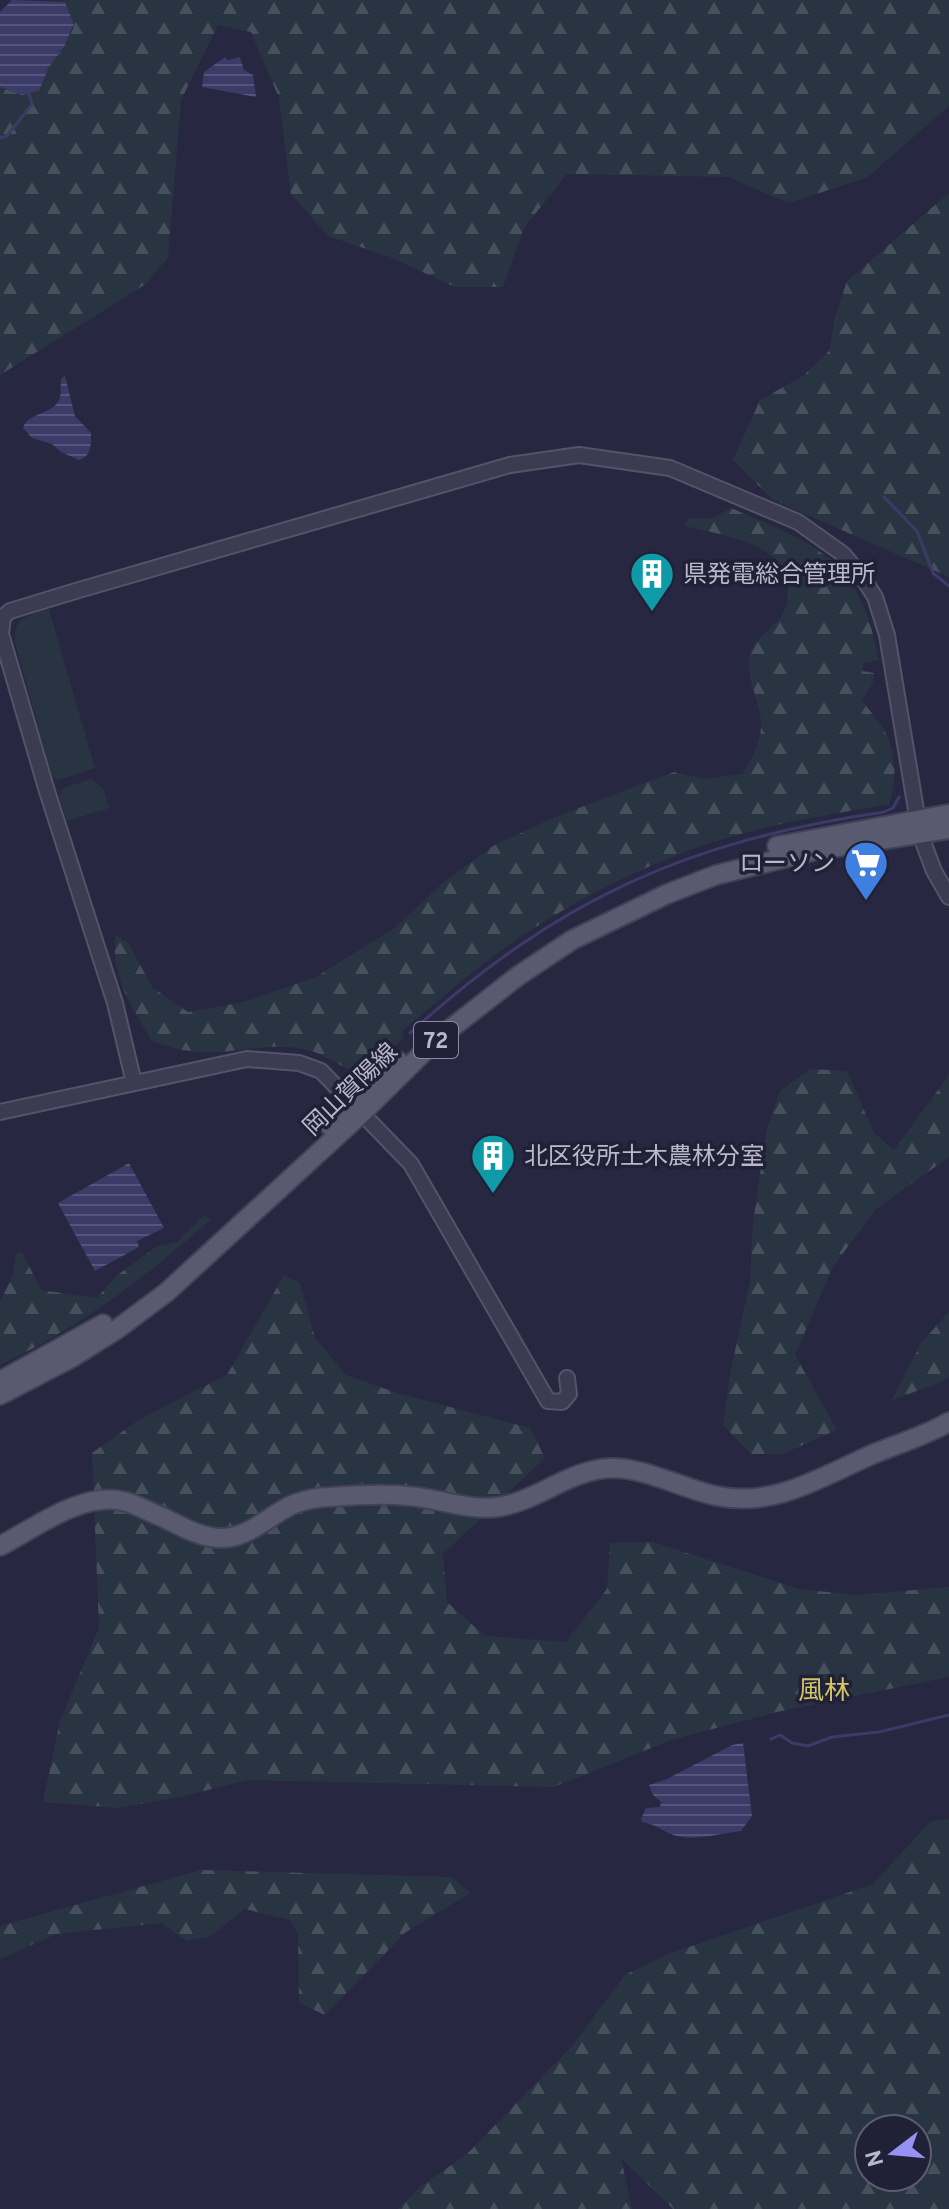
<svg xmlns="http://www.w3.org/2000/svg" width="949" height="2209" font-family="Overpass,'Noto Sans JP',sans-serif">
<style>
.forest{fill:url(#forest-firs);fill-rule:evenodd}
.park{fill:#293442}
.water{fill:url(#water-rules)}
.lines{fill:none;stroke-linecap:round;stroke-linejoin:round}
.stream{stroke:#3b3b67;stroke-width:3}
.tertiary-casing{stroke:#545368;stroke-width:18}
.primary-casing{stroke:#424257;stroke-width:22}
.tertiary{stroke:#3b3b51;stroke-width:14}
.primary{stroke:#595970;stroke-width:18}
.labels{text-anchor:middle;stroke-width:7;stroke-linejoin:round;paint-order:stroke}
.shield{fill:#202036;stroke:#8b8a9e;stroke-width:2}
.shield-label{font-size:22px;font-weight:bold;fill:#b9b8cb}
.poi-label{font-size:24px;fill:#b9b8cb;stroke:#202036;text-anchor:start}
.street-label{font-size:24px;fill:#b9b8cb;stroke:#202036}
.neighbourhood-label{font-size:26px;fill:#d3c46b;stroke:#202036}
</style>
<defs>
<pattern id="forest-firs" width="22" height="20" patternUnits="userSpaceOnUse" patternTransform="scale(2)"><rect width="22" height="20" fill="#293442"/><path d="M5 1l3.5 6h-7zM16 11l3.5 6h-7z" fill="#464f5c"/></pattern>
<pattern id="water-rules" width="6" height="5" patternUnits="userSpaceOnUse" patternTransform="scale(2)"><rect width="6" height="5" fill="#3b3b67"/><path d="M0 2.5h6" fill="none" stroke="#55557b"/></pattern>
</defs>
<rect width="100%" height="100%" fill="#272741"/>
<g class="forest">
<path d="M61 0H949V106L866 178 788 203 729 177 567 174 524 228 503 287H455L390 257 328 236 291 194 279 98 251 32 218 25 181 100 168 257 146 284 0 375V87L22 95 39 91 49 67 64 47 73 29 74 24 66 2Z"/>
<path d="M949 193V577L773 500 733 460 760 400 803 376 829 351 835 317 847 281Z"/>
<path d="M731 508C818 545 860 559 879 660L863 663V671L874 673 873 683 862 700C870 712 883 725 888 738 897 758 896 784 889 804 837 814 784 821 733 836 664 856 595 889 534 928 488 957 446 995 404 1029L402 1039 370 1068 358 1073C341 1068 326 1054 308 1050 272 1041 236 1054 201 1052 183 1051 168 1047 152 1041 133 1010 109 973 116 935L128 943 153 988 188 1012 244 1002 316 977 396 927 444 882 493 846 555 817 674 772 703 779 743 774C751 760 760 745 761 728 763 706 747 684 749 661 751 639 769 633 781 617 787 608 788 598 788 588 787 542 719 535 685 526L687 518H714Z"/>
<path d="M810 1069 847 1071 874 1133 894 1150 949 1075V1157L876 1209 832 1268 795 1355 837 1430 782 1454H751L723 1425 730 1374 750 1282 753 1223 766 1132 780 1091Z"/>
<path d="M203 1216 211 1219C146 1277 79 1328 0 1365V1302L13 1275 16 1254 22 1252 41 1290 97 1298 116 1276 156 1247 177 1242Z"/>
<path d="M284 1275 300 1283 315 1338 346 1375 397 1393 530 1428 545 1458 443 1554 447 1602 485 1636 566 1642 607 1589 610 1543 653 1542 799 1589 857 1595 949 1587V1677L777 1712 671 1740 554 1787 247 1780 184 1796 119 1808 43 1802 60 1721 99 1628 92 1453 140 1419 227 1375Z"/>
<path d="M949 1312V1377L936 1384 892 1400 921 1343Z"/>
<path d="M949 1819V2209H673L621 2158 632 2209H398L420 2187 467 2154 572 2046 625 1975 663 1956 873 1884 931 1821ZM869 2129H917V2177H869Z"/>
<path d="M201 1870 452 1877 470 1893 406 1932 325 2015 299 2003 298 1934 290 1920 244 1909 211 1936 187 1941 161 1923 56 1934 0 1959V1926Z"/>
</g>
<g class="park">
<path d="M49 609 95 768 58 780 52 776 15 643C13 615 27 617 49 609Z"/>
<path d="M91 779 103 788 109 808 67 821 59 796 63 788Z"/>
</g>
<g class="water">
<path d="M12 0 65 2 74 24 64 47 49 67 39 91 22 95 0 87V12Z"/>
<path d="M225 57 228 60 240 57 244 70 253 75 256 97 202 87 204 72Z"/>
<path d="M65 376 75 416 91 433C91 444 92 456 79 460L61 452 52 444 32 438 23 428C27 413 53 414 59 400 62 393 60 386 61 379Z"/>
<path d="M129 1163 164 1228 137 1241 139 1247 95 1271 58 1203Z"/>
<path d="M743 1743 752 1816 741 1831C721 1833 691 1843 671 1834 661 1830 655 1824 642 1822L641 1819 646 1808 660 1807 661 1802 653 1795 649 1785 667 1779 732 1745Z"/>
</g>
<g class="lines">
<g class="stream">
<path d="M0 138 7 136 32 104 29 94"/>
<path d="M884 497 917 531 933 573 949 586"/>
<path d="M410 1033C558 899 687 841 884 812L893 808 899 797"/>
<path d="M771 1739 780 1735 792 1743 808 1746 832 1737 879 1732 949 1715"/>
</g>
<g class="tertiary-casing">
<g id="tertiary">
<path d="M134 1083 115 1003 46 788 1 634 3 617 10 611 79 590 510 465 579 455 670 468 798 522 843 554 861 575 875 597 887 635 920 834 934 871 949 897"/>
<path d="M0 1112 247 1059 299 1063 321 1071 411 1164 548 1401 562 1402 569 1394 567 1378"/>
</g>
</g>
<g class="primary-casing">
<g id="primary">
<path d="M777 846 949 814"/>
<path d="M330 1126 398 1061"/>
<path d="M0 1381 103 1324"/>
<path d="M0 1395 73 1357 116 1330 167 1292 363 1112 436 1040 518 976 572 940 667 894 716 875 813 851 949 829"/>
<path d="M0 1546C35 1528 81 1492 123 1501 136 1504 149 1512 162 1517 181 1526 202 1539 224 1538 250 1537 271 1514 294 1504 305 1500 318 1497 330 1497 355 1495 383 1493 408 1496 439 1498 467 1511 498 1507 538 1501 570 1469 612 1468 647 1468 683 1489 717 1496 774 1508 821 1477 871 1455 897 1444 925 1436 949 1422"/>
</g>
</g>
<use href="#tertiary" class="tertiary"/>
<use href="#primary" class="primary"/>
</g>
<defs>
<g id="building-pin" transform="scale(2.3)"><path d="M0 17L-7.5 6A9.5 9.5 0 1 1 7.5 6Z" fill="#0f9aa8" stroke="#202036"/><path d="M-4-6H4V6H1V3H-1V6H-4ZM-2.5-4.3h1.7v1.8h-1.7ZM.8-4.3h1.7v1.8H.8ZM-2.5-1h1.7V.8h-1.7ZM.8-1h1.7V.8H.8Z" fill="#fff"/></g>
<g id="supermarket-pin" transform="scale(2.3)"><path d="M0 17L-7.5 6A9.5 9.5 0 1 1 7.5 6Z" fill="#3f7fe0" stroke="#202036"/><path d="M-6-5.5h2.5l.6 2H6L4.5 2H-2.5L-4.4-4H-6ZM-1.5 3.2a1.3 1.3 0 1 0 .1 0ZM3 3.2a1.3 1.3 0 1 0 .1 0Z" fill="#fff"/></g>
</defs>
<g fill-rule="evenodd">
<use href="#building-pin" x="652" y="574"/>
<use href="#supermarket-pin" x="866" y="863"/>
<use href="#building-pin" x="493" y="1156"/>
</g>
<g class="labels">
<rect class="shield" x="414" y="1022" width="44" height="36" rx="6"/>
<g class="shield-label">
<text x="436" y="1048">72</text>
</g>
<g class="poi-label">
<text x="683" y="582">県発電総合管理所</text>
<text x="835" y="871" text-anchor="end">ローソン</text>
<text x="524" y="1164">北区役所土木農林分室</text>
</g>
<g class="street-label">
<text transform="translate(350 1089) rotate(-44)" y="8">岡山賀陽線</text>
</g>
<g class="neighbourhood-label">
<text x="824" y="1699">風林</text>
</g>
</g>
<g transform="translate(893 2153) rotate(254)"><circle r="38" fill="#202036" stroke="#5d5d72" stroke-width="2"/>
<path d="M0-6L14 30L0 20L-14 30Z" fill="#9692f5"/>
<text y="-12" font-size="22" font-weight="bold" text-anchor="middle" fill="#b9b8cb">N</text>
</g>
</svg>
